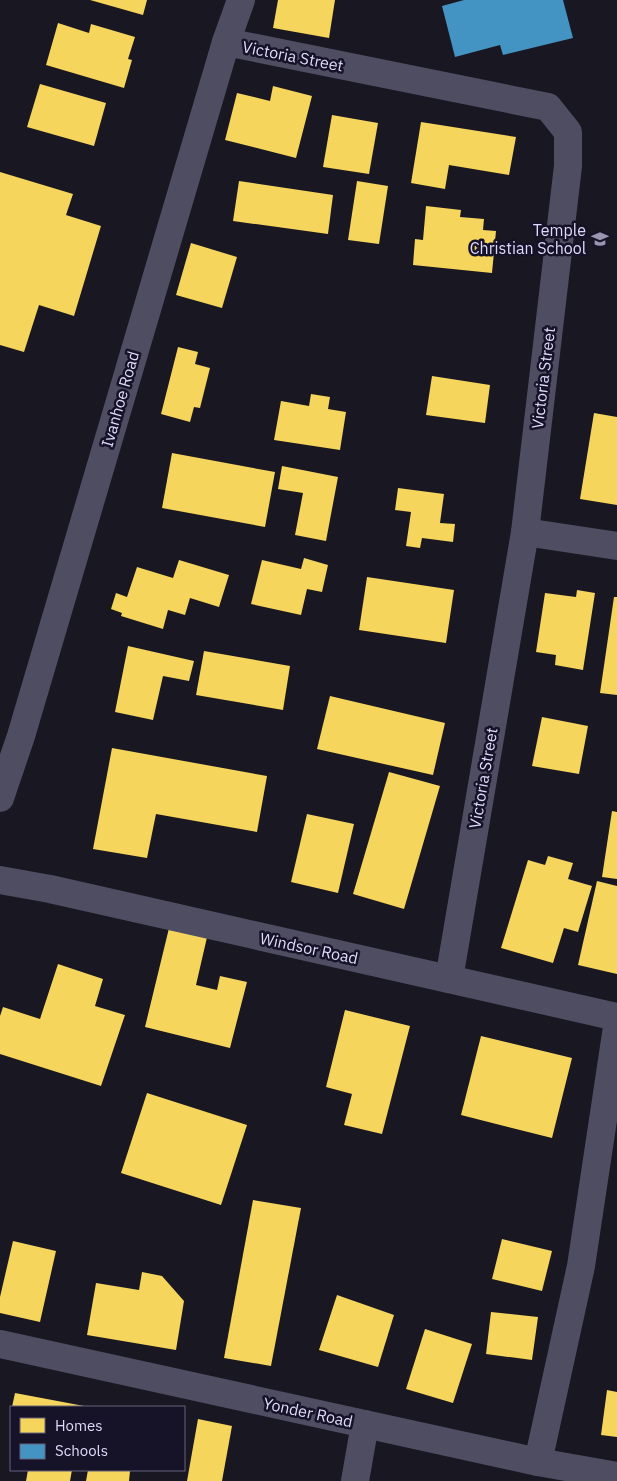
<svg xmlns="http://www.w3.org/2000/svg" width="617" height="1481" font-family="'IBM Plex Sans',sans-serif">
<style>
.homes{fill:#f6d55c}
.schools{fill:#4393c3}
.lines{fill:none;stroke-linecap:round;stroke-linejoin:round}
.minor{stroke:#4f4d62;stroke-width:28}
.labels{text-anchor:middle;stroke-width:5;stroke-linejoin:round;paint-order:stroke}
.street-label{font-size:16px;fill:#dfdafc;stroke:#161227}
.poi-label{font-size:16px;fill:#dfdafc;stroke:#161227;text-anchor:end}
</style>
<rect width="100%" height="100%" fill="#191722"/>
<g class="homes">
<path d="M90 0H147L143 15Z"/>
<path d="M278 0H335L329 38 273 28Z"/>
<path d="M58 23 89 33 91 24 135 37 128 59 132 60 124 88 46 65Z"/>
<path d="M40 84 106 103 94 146 27 127Z"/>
<path d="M273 86 312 96 296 158 225 140 237 93 270 101Z"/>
<path d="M332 115 378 123 369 174 323 167Z"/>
<path d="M421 122 516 137 509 175 449 165 445 189 411 183Z"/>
<path d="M0 172 73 194 66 215 101 226 74 316 39 305 24 352 0 345Z"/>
<path d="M239 181 333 195 328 234 233 221Z"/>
<path d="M357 181 388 186 379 244 348 240Z"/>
<path d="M426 206 461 210 460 217 484 219 483 230 496 231 492 273 413 265 415 239 423 240Z"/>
<path d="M191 243 237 257 222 308 176 295Z"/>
<path d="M178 347 198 352 195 364 210 368 200 408 194 407 190 422 161 414Z"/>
<path d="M432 376 490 385 485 423 426 415Z"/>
<path d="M311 394 330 397 328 409 346 412 340 450 274 440 281 401 309 406Z"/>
<path d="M594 413 617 417V505L580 499Z"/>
<path d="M172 453 275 472 265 527 162 508Z"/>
<path d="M282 466 338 477 326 541 295 535 303 493 278 489Z"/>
<path d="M398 488 444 494 440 523 455 524 453 542 422 538 420 548 406 546 411 512 395 510Z"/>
<path d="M304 558 328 565 322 592 307 589 301 615 251 604 262 560 301 569Z"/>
<path d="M179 560 229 575 219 607 190 598 185 615 168 610 163 629 121 616 122 613 111 609 116 593 127 597 137 567 173 578Z"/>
<path d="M367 577 454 590 446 643 359 630Z"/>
<path d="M577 590 595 593 583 670 555 665 556 655 536 652 545 593 576 597Z"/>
<path d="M614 597H617V695L600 693Z"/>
<path d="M128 646 194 661 189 681 163 676 153 720 115 712Z"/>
<path d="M204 651 290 666 283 710 196 695Z"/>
<path d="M330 696 445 723 433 775 317 749Z"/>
<path d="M542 717 588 726 579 774 532 766Z"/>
<path d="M112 748 267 776 257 832 156 814 147 858 93 849Z"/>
<path d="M389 772 440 786 404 909 353 894Z"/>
<path d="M612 811 617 812V879L602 877Z"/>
<path d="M307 814 354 824 338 893 291 882Z"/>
<path d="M548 856 573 863 568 879 592 886 578 932 564 928 553 963 501 948 528 860 545 865Z"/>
<path d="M597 881 617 886V974L578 965Z"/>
<path d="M170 924 208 933 196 985 217 990 220 976 247 982 230 1048 145 1027Z"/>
<path d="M58 964 103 979 95 1006 125 1015 101 1086 0 1054V1016L3 1007 40 1019Z"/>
<path d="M345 1010 410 1026 382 1134 344 1125 352 1094 326 1087Z"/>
<path d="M481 1036 572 1058 552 1138 461 1115Z"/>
<path d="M147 1093 247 1125 221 1205 121 1173Z"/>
<path d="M253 1200 301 1208 271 1366 224 1358Z"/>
<path d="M502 1239 552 1251 542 1291 492 1279Z"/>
<path d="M13 1241 56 1251 40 1322 0 1313V1297Z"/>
<path d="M142 1272 162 1276 184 1301 176 1350 87 1335 96 1283 139 1290Z"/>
<path d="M337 1295 394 1315 378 1367 319 1350Z"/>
<path d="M491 1312 538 1317 532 1360 486 1354Z"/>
<path d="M425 1329 472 1344 453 1403 406 1389Z"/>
<path d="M607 1390 617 1392V1437L601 1435Z"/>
<path d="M15 1393 84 1406V1407H12Z"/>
<path d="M198 1419 232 1426 222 1481H187Z"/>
<path d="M28 1470H72L70 1481H26Z"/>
<path d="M88 1470H125L130 1471 129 1481H86Z"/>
</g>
<path class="schools" d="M464 0H563L573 38 503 55 500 45 455 57 442 6Z"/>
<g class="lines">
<g class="minor">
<path d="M226 42 548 107 568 132V166L525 532 449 979"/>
<path d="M525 532 617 546"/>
<path d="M0 798 21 736 226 42 241 0"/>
<path d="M0 880 50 889 617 1017"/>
<path d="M0 1344 538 1462 617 1476"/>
<path d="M538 1462 581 1266 617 1027"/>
<path d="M355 1481 365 1424"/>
</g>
</g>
<defs>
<g id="school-bare" transform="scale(1.35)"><path d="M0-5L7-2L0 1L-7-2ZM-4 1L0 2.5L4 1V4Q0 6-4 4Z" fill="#9a96b0" stroke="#161227" stroke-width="2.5" paint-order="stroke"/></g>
</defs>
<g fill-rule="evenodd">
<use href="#school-bare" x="600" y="239"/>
</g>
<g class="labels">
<g class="street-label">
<text transform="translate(293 56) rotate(11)" y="6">Victoria Street</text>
<text transform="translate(543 378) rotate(-83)" y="6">Victoria Street</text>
<text transform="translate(120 399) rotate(-74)" y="6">Ivanhoe Road</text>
<text transform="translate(483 778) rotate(-80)" y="6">Victoria Street</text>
<text transform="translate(309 948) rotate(12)" y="6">Windsor Road</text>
<text transform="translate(308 1412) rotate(12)" y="6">Yonder Road</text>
</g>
<g class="poi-label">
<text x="586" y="236">Temple<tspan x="586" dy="18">Christian School</tspan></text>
</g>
</g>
<rect x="10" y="1406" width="175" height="65" fill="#161227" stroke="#66627c"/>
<rect x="20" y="1418" width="25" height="15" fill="#f6d55c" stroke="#66627c"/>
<text x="55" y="1431" font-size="15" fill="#dfdafc">Homes</text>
<rect x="20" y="1444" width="25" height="15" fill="#4393c3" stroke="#66627c"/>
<text x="55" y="1456" font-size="15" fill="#dfdafc">Schools</text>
</svg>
